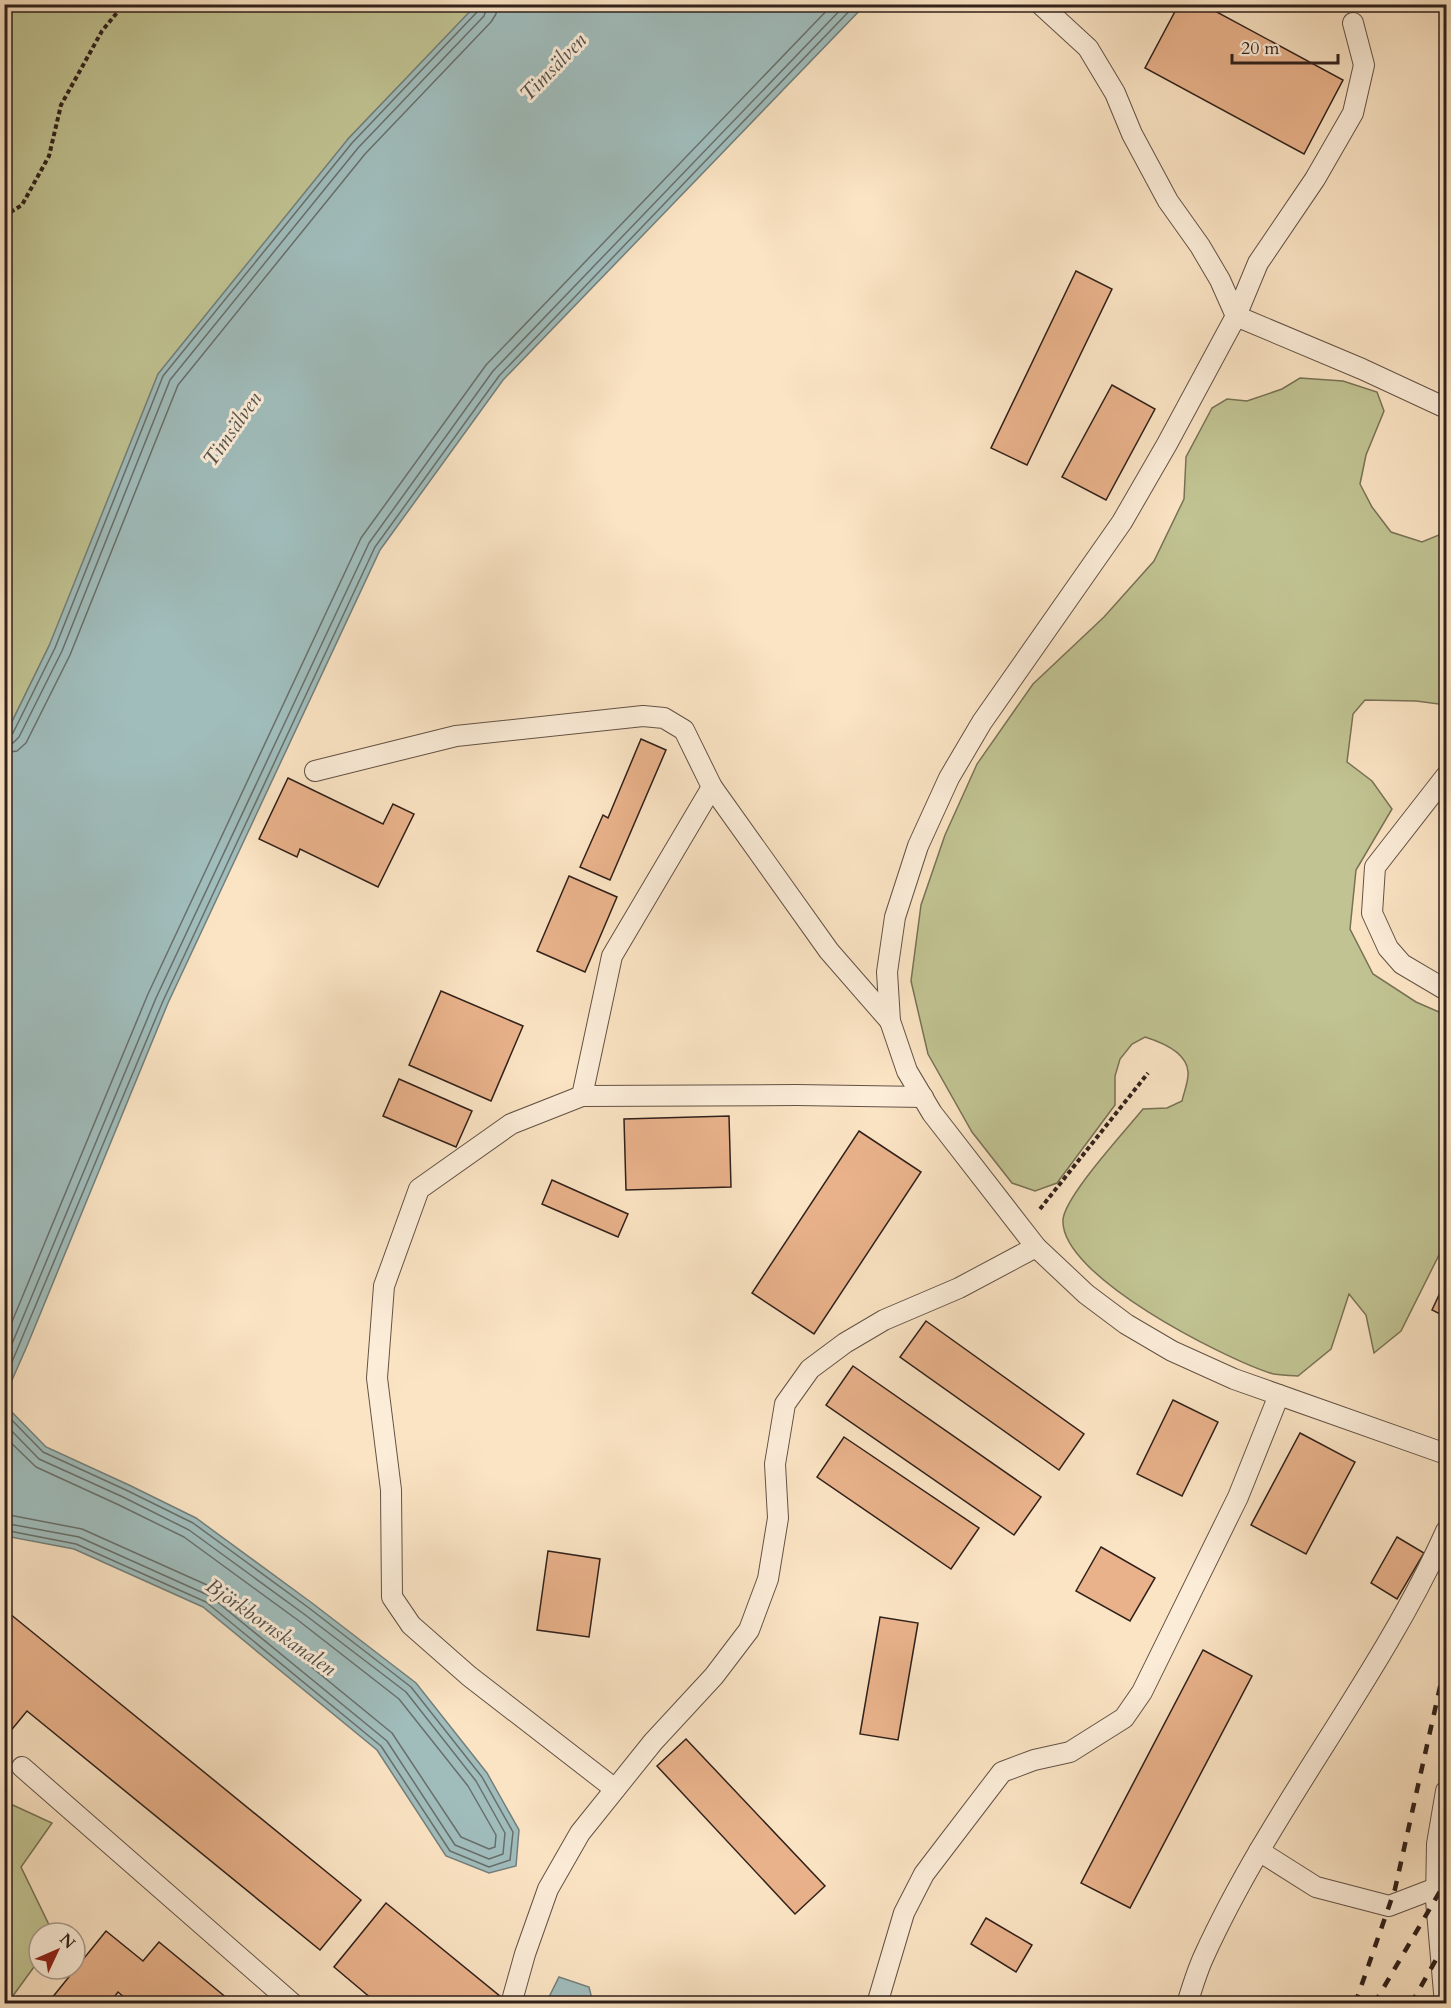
<svg xmlns="http://www.w3.org/2000/svg" width="1451" height="2008" font-family="Cardo,serif">
<style>
.green{fill:#c1c392;stroke:#787256;stroke-width:1.5}
.water{fill:#a0bdbc;stroke:#737f7c;stroke-width:1.5}
.lines{fill:none;stroke-linecap:round;stroke-linejoin:round}
.shore{stroke:#686f6c;stroke-width:1.5}
.building{fill:#e9b28b;stroke:#30211b;stroke-width:1.5}
.service-casing{stroke:#635245;stroke-width:22}
.path{stroke:#30211b;stroke-width:4;stroke-dasharray:4.5 3;stroke-linecap:butt}
.service{stroke:#fcedd9;stroke-width:20}
.rail{stroke:#30211b;stroke-width:4.5;stroke-dasharray:10 10;stroke-linecap:butt}
.labels{text-anchor:middle;stroke-width:6;stroke-linejoin:round;paint-order:stroke}
.water-label{font-size:21px;font-style:italic;fill:#52504b;stroke:#fcedd9}
</style>
<rect width="100%" height="100%" fill="#fbe4c4"/>
<filter id="stains"><feTurbulence type="fractalNoise" baseFrequency=".00333" numOctaves="4"/><feColorMatrix values="0 0 0 0 .2 0 0 0 0 .09 0 0 0 0 .02 0 0 0 .5 -.17"/></filter>
<radialGradient id="worn" r=".72"><stop offset=".6" stop-color="#630" stop-opacity="0"/><stop offset="1" stop-color="#630" stop-opacity=".3"/></radialGradient>
<g class="green">
<path d="M5 5H477L348 139 49 646 5 736Z"/>
<path d="M1300 378 1343 381 1377 392 1384 411 1366 455 1360 484 1372 507 1391 532 1422 542 1446 532V705L1416 701 1365 700 1353 714 1347 762 1372 781 1392 809 1356 870 1350 929 1373 974 1416 1002 1446 1015V1241L1401 1331 1374 1353 1366 1315 1349 1294 1331 1349 1298 1376C1289 1375 1279 1376 1270 1373 1224 1358 1060 1276 1063 1220 1064 1197 1126 1130 1143 1109L1167 1108 1182 1101C1184 1092 1189 1080 1188 1072 1187 1052 1161 1042 1145 1037L1132 1044 1120 1059 1115 1076V1105L1057 1183 1035 1191 1012 1183 972 1132 928 1054 911 981 921 905 945 835 977 764 1033 684 1104 617 1154 561 1184 499 1186 457 1212 408 1227 399 1247 401 1282 389Z"/>
<path d="M4 1801 52 1823 21 1867 53 1933H39V1960L7 2004 4 2003Z"/>
</g>
<g class="water">
<path d="M477 4 865 5 503 380 380 550 168 1003 27 1346 5 1396V736L49 646 158 374 348 139Z"/>
<path d="M4 1404 46 1447 129 1485 196 1518 312 1603 416 1683 487 1773 519 1830 516 1866 489 1873 446 1856 377 1750 203 1607 74 1549 5 1536Z"/>
<path d="M559 1977 589 1987 593 2003H546Z"/>
</g>
<g class="lines">
<g class="shore">
<path d="M4 737 13 733 55 648 163 376 352 143 478 11 480 4"/>
<path d="M4 744 13 743 19 737 62 651 170 380 358 148 484 16 488 4"/>
<path d="M4 753 17 751 26 743 70 655 178 385 365 154 491 22 496 14 497 4"/>
<path d="M4 1341 148 994 361 538 486 365 833 4"/>
<path d="M4 1363 156 998 369 543 493 371 846 4"/>
<path d="M4 1381 163 1001 375 547 499 376 856 4"/>
<path d="M4 1412 43 1452 126 1490 193 1523 309 1608 411 1687 482 1777 513 1832 510 1860 489 1867 450 1851 381 1746 206 1602 76 1544 4 1530"/>
<path d="M4 1423 39 1459 123 1497 189 1530 304 1614 406 1692 476 1781 505 1833 503 1854 489 1859 455 1845 387 1741 210 1596 79 1537 4 1523"/>
<path d="M4 1436 36 1467 119 1505 184 1537 299 1621 399 1699 468 1786 496 1835 495 1847 489 1849 461 1837 392 1733 216 1589 82 1529 4 1514"/>
</g>
</g>
<g class="building">
<path d="M1179 4H1202L1343 80 1304 154 1145 68Z"/>
<path d="M1076 271 1112 289 1027 465 991 448Z"/>
<path d="M1112 385 1155 409 1106 500 1062 477Z"/>
<path d="M641 739 666 750 610 880 580 867 603 815 608 818Z"/>
<path d="M288 778 383 824 393 804 414 814 378 887 300 849 297 857 259 839Z"/>
<path d="M569 876 617 897 585 972 537 951Z"/>
<path d="M441 991 523 1026 491 1101 409 1065Z"/>
<path d="M399 1079 472 1111 456 1147 383 1116Z"/>
<path d="M729 1116 731 1187 626 1190 624 1119Z"/>
<path d="M859 1131 921 1172 814 1334 752 1293Z"/>
<path d="M552 1180 628 1214 618 1237 542 1204Z"/>
<path d="M1446 1280V1317L1432 1310Z"/>
<path d="M926 1321 1084 1434 1059 1470 900 1357Z"/>
<path d="M853 1366 1041 1497 1014 1535 826 1405Z"/>
<path d="M1173 1400 1218 1422 1182 1496 1137 1474Z"/>
<path d="M1300 1433 1355 1462 1306 1554 1251 1525Z"/>
<path d="M844 1437 979 1528 951 1569 817 1477Z"/>
<path d="M1397 1537 1424 1553 1397 1599 1371 1583Z"/>
<path d="M1101 1547 1155 1578 1130 1621 1076 1591Z"/>
<path d="M548 1551 600 1559 589 1637 537 1630Z"/>
<path d="M4 1609 361 1900 320 1950 27 1711 4 1739Z"/>
<path d="M880 1617 918 1623 898 1740 860 1734Z"/>
<path d="M1203 1650 1252 1676 1130 1908 1081 1883Z"/>
<path d="M686 1739 825 1886 795 1914 657 1766Z"/>
<path d="M386 1903 501 1997 496 2004H378L334 1967Z"/>
<path d="M986 1918 1032 1945 1016 1972 971 1944Z"/>
<path d="M106 1931 143 1961 159 1942 234 2004H132L118 1992 109 2004H47Z"/>
</g>
<g class="lines">
<g class="service-casing">
<g id="service">
<path d="M1040 4 1088 48 1115 93 1132 134 1168 201 1200 246 1220 280 1236 316 1258 263 1315 179 1353 113 1364 65 1353 23"/>
<path d="M1446 408 1362 369 1236 316 1167 444 1122 522 982 722 949 778 918 846 895 917 887 972 890 1021 907 1071 932 1113 1036 1247 1086 1294 1126 1324 1172 1351 1234 1379 1446 1454"/>
<path d="M315 771 456 736 643 716 664 718 684 730 712 787 829 951 890 1021"/>
<path d="M1446 776 1375 867 1372 913 1388 948 1402 964 1446 990"/>
<path d="M582 1096 612 956 712 787"/>
<path d="M22 1767 293 2004"/>
<path d="M615 1789 469 1676 411 1625 392 1597 391 1490 377 1378 384 1286 419 1189 511 1124 582 1096 796 1095 923 1097"/>
<path d="M1259 1851 1316 1887 1389 1906 1436 1888"/>
<path d="M511 2004 525 1954 548 1889 580 1833 653 1742 714 1676 749 1630 768 1579 778 1518 775 1464 785 1404 810 1369 845 1343 884 1320 959 1288 1036 1247"/>
<path d="M877 2004 904 1913 924 1874 1002 1772 1034 1760 1070 1752 1124 1718 1142 1692 1238 1497 1279 1395"/>
<path d="M1187 2004C1192 1988 1197 1971 1204 1956 1272 1807 1379 1680 1446 1531"/>
<path d="M1445 2004 1436 1900 1437 1844 1446 1791"/>
</g>
</g>
<g class="path">
<path d="M4 216 22 205 49 156 61 105 102 31 124 4"/>
<path d="M1040 1209 1148 1073"/>
</g>
<use href="#service" class="service"/>
<g class="rail">
<path d="M1355 2004 1395 1889 1446 1660"/>
<path d="M1374 2004 1446 1881"/>
<path d="M1411 2004 1446 1942"/>
</g>
</g>
<g class="labels">
<g class="water-label">
<text transform="translate(553 67) rotate(-46)" y="7">Timsälven</text>
<text transform="translate(232 429) rotate(-55)" y="7">Timsälven</text>
<text transform="translate(271 1627) rotate(35)" y="7">Björkbornskanalen</text>
</g>
</g>
<rect width="1451" height="2008" fill="none" stroke="#fbe4c4" stroke-width="24"/>
<rect x="6" y="6" width="1439" height="1996" fill="none" stroke="#30211b" stroke-width="3"/>
<rect x="12" y="12" width="1427" height="1984" fill="none" stroke="#30211b" stroke-width="1.5"/>
<g transform="translate(57 1951) rotate(46)"><circle r="28" fill="#fcedd9" stroke="#aa9b8d" stroke-width="1.5"/>
<path d="M0-4.5L10 22L0 15L-10 22Z" fill="#8f2418"/>
<text y="-9" font-size="16" font-weight="bold" text-anchor="middle" fill="#30211b">N</text>
</g>
<path d="M1232 54v9h106v-9" fill="none" stroke="#30211b" stroke-width="3"/>
<text x="1241" y="54" font-size="18" fill="#30211b" stroke="#fcedd9" stroke-width="4.5" paint-order="stroke">20 m</text>
<rect width="100%" height="100%" filter="url(#stains)"/>
<rect width="100%" height="100%" fill="url(#worn)"/>
</svg>
